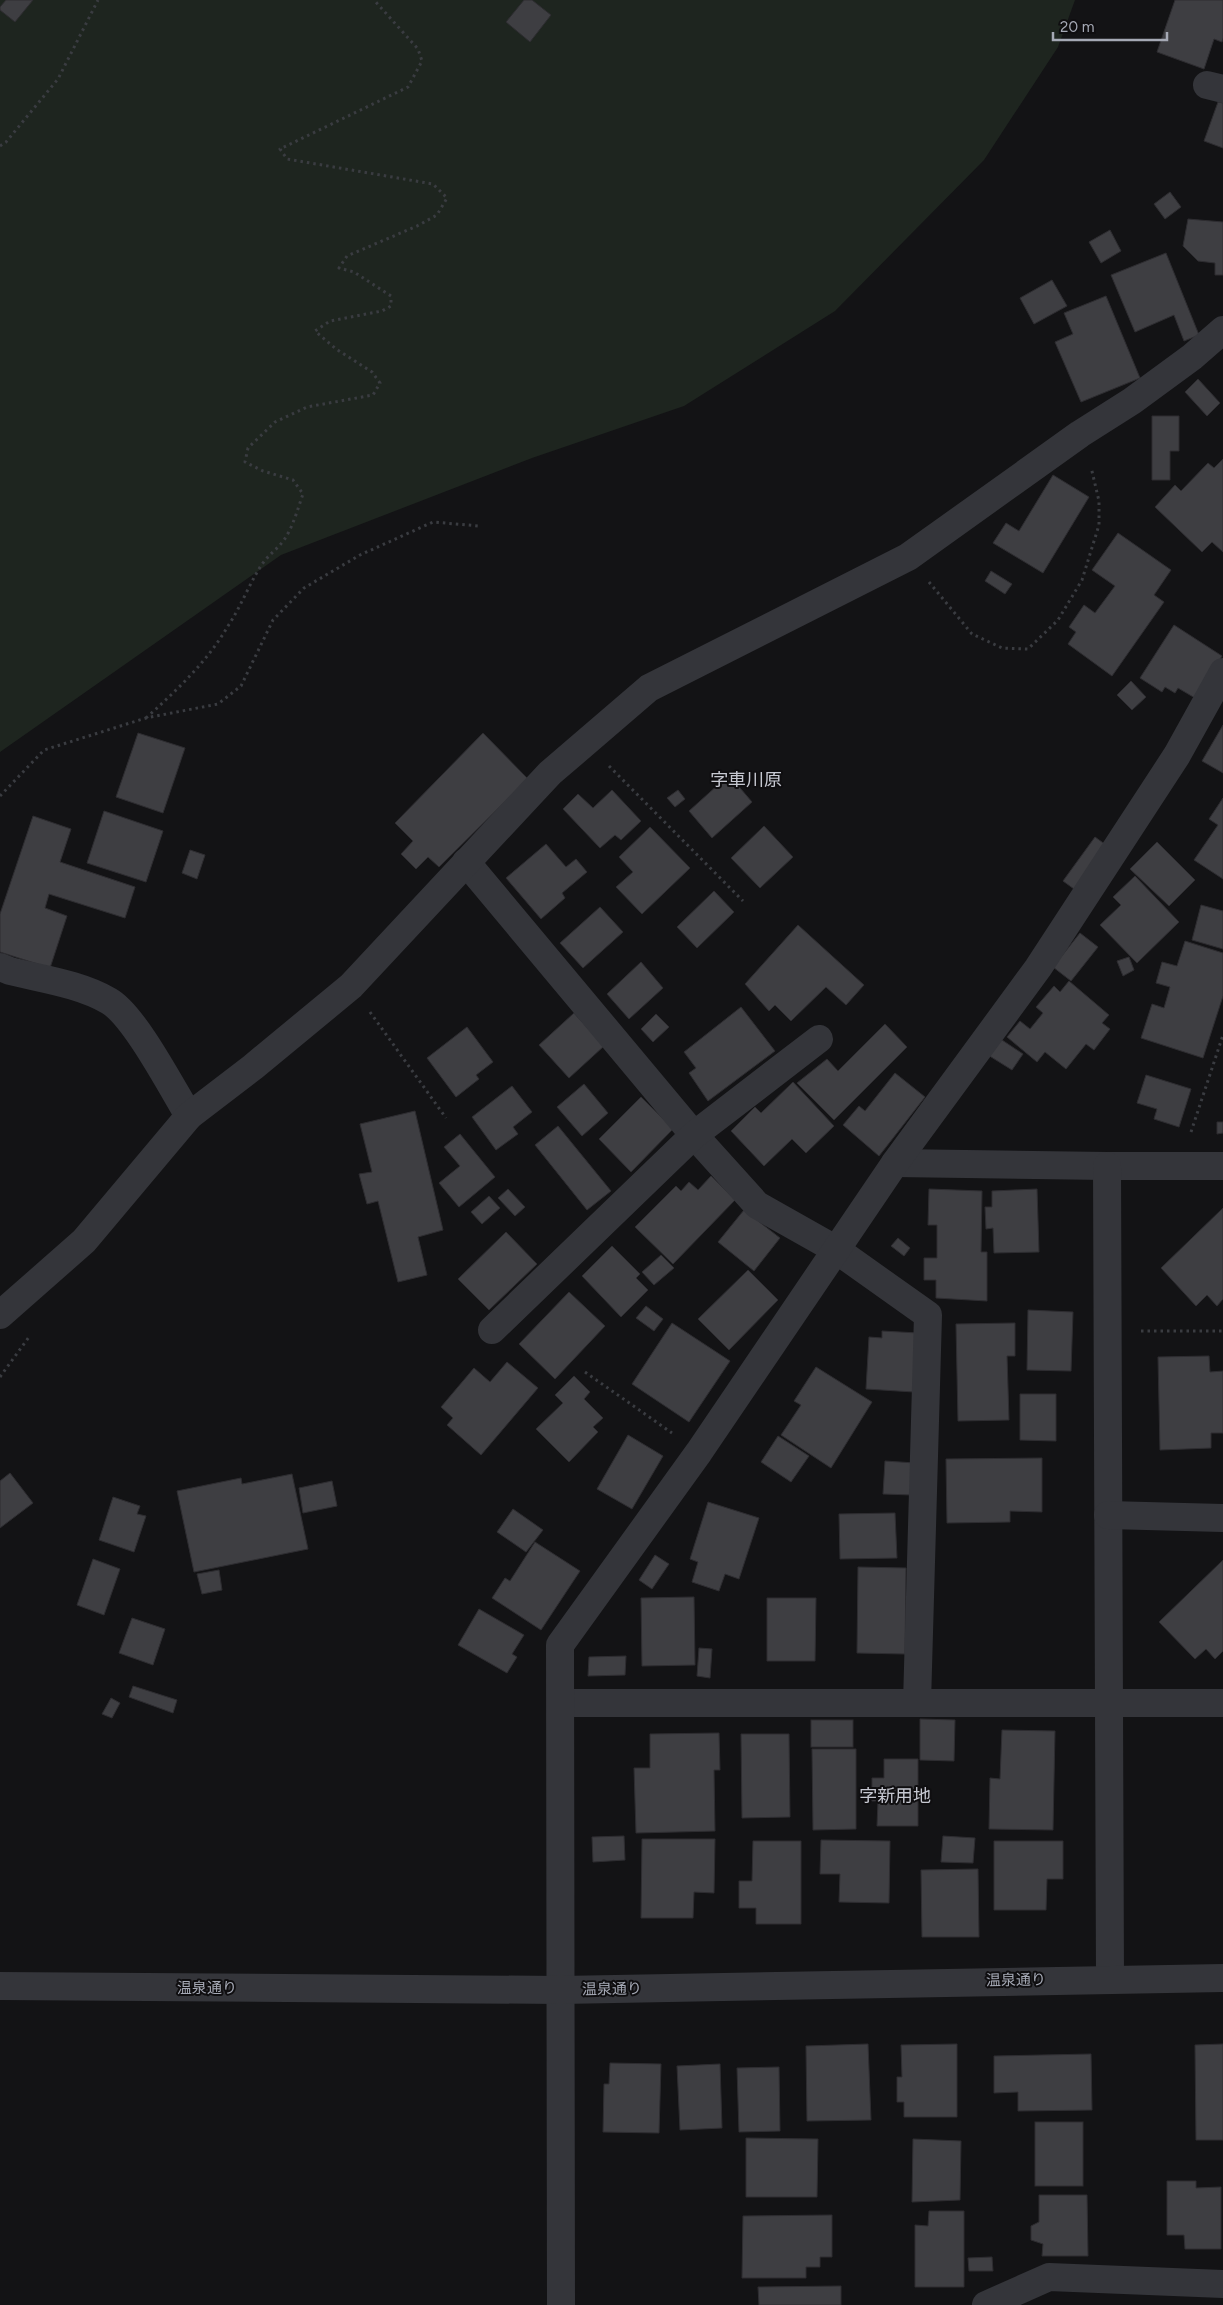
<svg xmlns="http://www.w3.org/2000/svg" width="1223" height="2305" font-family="Figtree,'Noto Sans JP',sans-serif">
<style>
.green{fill:#1e251f}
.building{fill:#3e3e42;stroke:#2e2d31}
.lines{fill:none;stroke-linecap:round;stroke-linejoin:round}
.path{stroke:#3a3c41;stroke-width:3;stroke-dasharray:2.5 4;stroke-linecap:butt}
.minor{stroke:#34353a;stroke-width:28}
.tertiary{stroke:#34353a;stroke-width:28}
.labels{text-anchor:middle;stroke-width:4;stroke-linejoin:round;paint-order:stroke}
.street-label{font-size:15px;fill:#a5a9b5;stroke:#0f0e10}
.quarter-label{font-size:18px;fill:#c6c8d1;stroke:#0f0e10}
</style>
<rect width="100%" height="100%" fill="#131315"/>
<path class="green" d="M0 0H1075L1058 47 984 160 835 311 684 406 532 458 281 555 0 752Z"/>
<g class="building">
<path d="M6 0H33L15 22 0 10V7Z"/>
<path d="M524 0H532L551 15 530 42 506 22Z"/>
<path d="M1175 0H1223V38L1222 42 1214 39 1204 69 1157 52Z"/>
<path d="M1218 102 1223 103V148L1204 141Z"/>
<path d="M1170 192 1181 207 1165 219 1154 204Z"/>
<path d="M1188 219 1223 222V275H1215V263L1198 261 1183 246Z"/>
<path d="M1110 230 1121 251 1101 263 1089 242Z"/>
<path d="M1166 253 1199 335 1184 341 1174 315 1135 332 1111 275Z"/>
<path d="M1052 280 1067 306 1034 324 1020 298Z"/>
<path d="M1106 296 1140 378 1081 402 1055 342 1073 334 1064 313Z"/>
<path d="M1198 379 1220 403 1207 416 1185 392Z"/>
<path d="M1152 416H1179V451H1170V480H1152Z"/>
<path d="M1223 459V552L1212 542 1202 552 1155 507 1175 485 1181 491 1208 463 1214 468Z"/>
<path d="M1053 475 1089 497 1043 573 993 543 1006 523 1019 531Z"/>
<path d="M1118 533 1171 570 1154 595 1164 602 1112 676 1068 644 1076 632 1069 627 1084 605 1095 613 1115 586 1092 570Z"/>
<path d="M991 571 1012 584 1005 594 985 581Z"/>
<path d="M1174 625 1222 656 1195 698 1178 688 1175 693 1165 687 1162 692 1140 678Z"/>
<path d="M1131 681 1146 697 1132 710 1117 695Z"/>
<path d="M1223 725V773L1202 761Z"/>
<path d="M138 733 185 748 163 813 116 797Z"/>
<path d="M483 733 528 779 439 867 428 857 416 869 401 854 413 841 395 823Z"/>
<path d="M729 775 752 802 712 838 689 811Z"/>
<path d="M612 790 641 821 621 840 615 835 600 848 563 809 578 794 593 808Z"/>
<path d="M678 790 685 799 675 807 667 798Z"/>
<path d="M1223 798V879L1194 860 1218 825 1209 819Z"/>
<path d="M104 811 163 831 146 882 87 863Z"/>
<path d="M33 816 71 829 60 862 135 887 125 918 49 894 45 908 67 916 50 968 0 952V914Z"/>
<path d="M764 826 793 857 760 888 731 858Z"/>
<path d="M650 827 690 868 642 914 616 887 633 872 619 857Z"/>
<path d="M1095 837 1106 845 1074 889 1063 881Z"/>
<path d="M1157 842 1195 880 1169 906 1130 869Z"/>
<path d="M546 844 566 867 576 859 587 872 562 893 565 898 541 919 506 878Z"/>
<path d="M190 850 205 855 197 879 182 873Z"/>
<path d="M1135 876 1179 922 1137 963 1100 925 1121 905 1113 897Z"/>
<path d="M714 891 734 912 697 948 677 927Z"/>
<path d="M1201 905 1223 911V949L1192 940Z"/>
<path d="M600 907 623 932 583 968 560 943Z"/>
<path d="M798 925 864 985 846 1005 826 987 791 1021 775 1005 769 1011 745 984Z"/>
<path d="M1080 933 1098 947 1071 981 1053 967Z"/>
<path d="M1185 941 1223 953V996L1203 1058 1141 1038 1152 1004 1164 1008 1170 987 1156 983 1162 962 1177 966Z"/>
<path d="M1129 957 1134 970 1123 976 1117 961Z"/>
<path d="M641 962 663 988 629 1019 607 994Z"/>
<path d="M1069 981 1109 1015 1102 1023 1110 1029 1094 1050 1086 1044 1066 1069 1045 1052 1037 1062 1007 1037 1020 1021 1030 1029 1043 1013 1036 1007 1054 986 1060 992Z"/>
<path d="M741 1007 775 1051 708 1101 689 1073 696 1068 684 1052Z"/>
<path d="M574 1013 604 1046 569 1078 539 1045Z"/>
<path d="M656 1014 669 1027 653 1042 641 1029Z"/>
<path d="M885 1024 907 1047 834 1120 797 1083 827 1059 838 1071Z"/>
<path d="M467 1027 493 1062 476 1075 479 1079 456 1097 427 1058Z"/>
<path d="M999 1038 1023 1054 1012 1070 988 1055Z"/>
<path d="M895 1073 925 1097 879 1156 843 1125 859 1106 865 1111Z"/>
<path d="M1146 1075 1191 1089 1179 1127 1154 1119 1157 1109 1137 1103Z"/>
<path d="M793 1082 834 1126 806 1153 792 1139 764 1166 731 1131 755 1107 761 1113Z"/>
<path d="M584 1084 608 1113 582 1136 557 1107Z"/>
<path d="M512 1086 532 1112 513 1127 518 1134 496 1150 472 1117Z"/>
<path d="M641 1097 673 1129 631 1172 599 1139Z"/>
<path d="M415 1111 443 1230 418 1237 427 1275 398 1282 378 1201 367 1204 359 1174 372 1172 360 1124Z"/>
<path d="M1217 1122H1223V1133L1217 1134Z"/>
<path d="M558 1126 611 1191 587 1210 535 1145Z"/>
<path d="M460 1134 495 1177 459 1207 439 1183 460 1166 444 1147Z"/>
<path d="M711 1176 735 1200 673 1264 635 1227 676 1186 681 1191 689 1182 698 1190Z"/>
<path d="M508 1189 525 1207 515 1216 498 1198Z"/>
<path d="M929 1189 982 1191 981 1252H987V1301L936 1298V1280H924V1258H937V1225H928Z"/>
<path d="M1037 1189 1039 1252 994 1253 993 1228 986 1229 985 1207H992V1191Z"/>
<path d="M489 1196 500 1208 482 1224 471 1212Z"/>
<path d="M1223 1208V1299L1217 1306 1207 1295 1196 1306 1161 1268Z"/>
<path d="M744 1210 780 1238 754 1271 718 1242Z"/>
<path d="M506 1232 537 1264 489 1310 458 1279Z"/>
<path d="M898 1238 910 1248 904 1256 891 1246Z"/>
<path d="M612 1246 640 1274 636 1278 648 1290 621 1317 582 1276Z"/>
<path d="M661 1255 674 1268 654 1285 642 1272Z"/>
<path d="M748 1270 778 1300 729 1350 698 1319Z"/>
<path d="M569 1292 605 1326 555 1379 519 1344Z"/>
<path d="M646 1306 663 1319 654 1331 636 1318Z"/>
<path d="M1028 1310 1073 1312 1071 1371 1027 1370Z"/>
<path d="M672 1323 730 1361 689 1422 632 1384Z"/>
<path d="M1015 1323V1356H1007L1009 1420 958 1421 956 1324Z"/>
<path d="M882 1331 918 1333 914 1392 866 1389 869 1337 882 1338Z"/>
<path d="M1209 1356 1210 1372 1223 1371V1433H1211V1448L1160 1450 1158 1357Z"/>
<path d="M507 1362 538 1388 481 1455 447 1425 453 1418 441 1407 474 1368 490 1382Z"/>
<path d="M816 1367 872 1402 831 1468 781 1435 801 1405 794 1401Z"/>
<path d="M574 1376 590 1392 584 1399 603 1418 593 1427 598 1432 569 1462 536 1429 563 1403 555 1395Z"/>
<path d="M1020 1394H1056V1441L1020 1440Z"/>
<path d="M628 1435 663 1456 632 1509 597 1489Z"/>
<path d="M778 1436 809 1456 791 1482 761 1462Z"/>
<path d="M1042 1458V1512L1010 1511V1522L947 1523 946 1459Z"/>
<path d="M885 1461 915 1463 912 1495 883 1494Z"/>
<path d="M10 1473 33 1503 0 1528V1481Z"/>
<path d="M292 1474 308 1549 194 1572 177 1491 241 1478 242 1484Z"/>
<path d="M332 1481 337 1506 303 1513 299 1488Z"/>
<path d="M113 1497 140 1506 137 1514 146 1516 134 1552 99 1540Z"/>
<path d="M708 1502 759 1518 739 1579 725 1574 719 1591 692 1582 698 1562 690 1559Z"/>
<path d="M513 1509 543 1530 526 1552 497 1532Z"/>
<path d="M895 1513 897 1558 840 1559 839 1514Z"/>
<path d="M535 1542 580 1571 541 1630 492 1598 505 1578 510 1581Z"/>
<path d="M655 1555 669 1564 652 1589 639 1580Z"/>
<path d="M93 1559 120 1569 104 1615 77 1605Z"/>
<path d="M1223 1560V1651L1215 1659 1206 1649 1195 1659 1159 1622Z"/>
<path d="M858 1567 906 1568 905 1654 857 1653Z"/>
<path d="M219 1570 222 1590 202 1594 197 1574Z"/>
<path d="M694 1597 695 1665 642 1666 641 1598Z"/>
<path d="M767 1598H816L815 1661H767Z"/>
<path d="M479 1609 524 1635 512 1654 517 1657 507 1673 458 1645Z"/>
<path d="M132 1618 165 1629 153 1665 119 1653Z"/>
<path d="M699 1648 712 1649 710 1678 697 1676Z"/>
<path d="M626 1656 625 1675 588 1676 589 1657Z"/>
<path d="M133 1686 177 1700 173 1713 129 1697Z"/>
<path d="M111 1698 120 1703 112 1718 102 1714Z"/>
<path d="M920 1719 955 1720 954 1761 920 1760Z"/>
<rect x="811" y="1720" width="42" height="27"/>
<path d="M1002 1730 1055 1731 1053 1830 989 1829 990 1778 1000 1779Z"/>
<path d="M719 1733 720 1770H714L715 1831 636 1833 634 1768H650V1734Z"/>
<path d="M741 1734H789L790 1817 742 1818Z"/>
<path d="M812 1749H856V1829L813 1830Z"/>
<path d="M884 1759H918V1826H877L878 1801H872V1778H884Z"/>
<path d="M624 1836 625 1860 593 1862 592 1837Z"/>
<path d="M943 1836 975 1838 973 1863 941 1862Z"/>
<path d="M642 1839H715L714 1893 694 1892 693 1918H641Z"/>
<path d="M821 1840 890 1841 889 1903 839 1902 840 1874H820Z"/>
<path d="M753 1841H801V1924H756V1908H739V1881H752Z"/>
<path d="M994 1841H1063V1879H1047L1046 1910H994Z"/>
<path d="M978 1869 979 1937H922L921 1870Z"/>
<path d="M868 2044 871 2120 807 2121 806 2046Z"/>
<path d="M957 2044V2117H904V2102H897V2077H902L901 2045Z"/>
<path d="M1223 2044V2140H1196L1195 2045Z"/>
<path d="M1091 2054 1092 2110 1018 2111V2092L994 2093V2056Z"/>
<path d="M610 2063 661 2064 659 2133 603 2132 604 2084H609Z"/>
<path d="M720 2064 722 2128 680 2130 677 2066Z"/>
<path d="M779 2067 780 2131 739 2132 737 2068Z"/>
<rect x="1035" y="2122" width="48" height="64"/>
<path d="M746 2138 818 2139 817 2197H746Z"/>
<path d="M913 2139 961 2141 960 2200 912 2202Z"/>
<path d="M1167 2181H1196V2188L1221 2187V2249H1185L1184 2235H1167Z"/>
<path d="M1039 2195H1087L1088 2256H1042L1043 2244 1031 2240V2226L1039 2222Z"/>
<path d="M929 2211H964V2287H915V2225L928 2226Z"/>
<path d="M832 2215V2257H820V2267H806V2278H742L743 2216Z"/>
<path d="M992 2257 993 2271H969L968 2258Z"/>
<path d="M841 2286V2305H759L758 2287Z"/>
</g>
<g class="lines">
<g class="path">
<path d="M0 146 6 142 58 79 98 0"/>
<path d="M929 582 972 634 1002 648 1028 649 1058 620 1082 580 1099 525V501L1091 467"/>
<path d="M146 718C177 690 207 662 228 626 240 608 248 587 259 569 267 555 276 551 284 540 293 527 298 508 303 494L293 480 263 471 245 462 248 448 275 422 307 407 373 395 380 383 372 372 336 349 315 331 330 321 382 311 391 306V296L354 272 339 268 347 256 417 226 437 215 447 198 433 184 287 159 280 149 408 87 422 61 418 49 374 0"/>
<path d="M609 766 743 901"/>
<path d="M0 796 44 750 146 718 218 704 241 686 273 620 304 588 360 555 433 522 479 526"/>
<path d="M370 1012 446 1118"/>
<path d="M1191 1132 1223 1035"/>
<path d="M1141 1331H1223"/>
<path d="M585 1372 672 1433"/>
<path d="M0 1377 29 1337"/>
</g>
<g class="minor">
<path d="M1207 85 1223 89"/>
<path d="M466 862 694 1135 757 1205 835 1249 928 1315 917 1703"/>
<path d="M0 967 10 971C42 979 80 984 109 1001 134 1015 172 1088 189 1116"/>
<path d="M895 1163 1107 1166H1223"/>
<path d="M1107 1166 1110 1978"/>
<path d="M0 1315 84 1241 189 1116 253 1067 351 986 550 773 649 688 908 557 1080 434 1132 401 1192 357 1223 330"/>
<path d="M492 1330 694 1135 819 1039"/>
<path d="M1108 1515 1223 1518"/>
<path d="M561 1703H1223"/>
<path d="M561 2305 560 1645 699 1452 895 1163 1038 968 1177 755 1223 672"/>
<path d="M986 2305 1049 2277 1223 2284"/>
</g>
<path class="tertiary" d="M0 1986 561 1990 1223 1978"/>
</g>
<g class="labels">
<g class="street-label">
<text transform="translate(1016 1980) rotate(-1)" y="5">温泉通り</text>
<text x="207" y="1993">温泉通り</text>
<text transform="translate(612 1989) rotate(-1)" y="5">温泉通り</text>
</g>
<g class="quarter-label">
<text x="746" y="786">字車川原</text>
<text x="895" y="1802">字新用地</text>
</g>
</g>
<path d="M1053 32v8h114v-8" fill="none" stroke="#a5a9b5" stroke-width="2.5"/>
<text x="1060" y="32" font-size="15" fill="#a5a9b5" stroke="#0f0e10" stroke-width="4" paint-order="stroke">20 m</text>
</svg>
